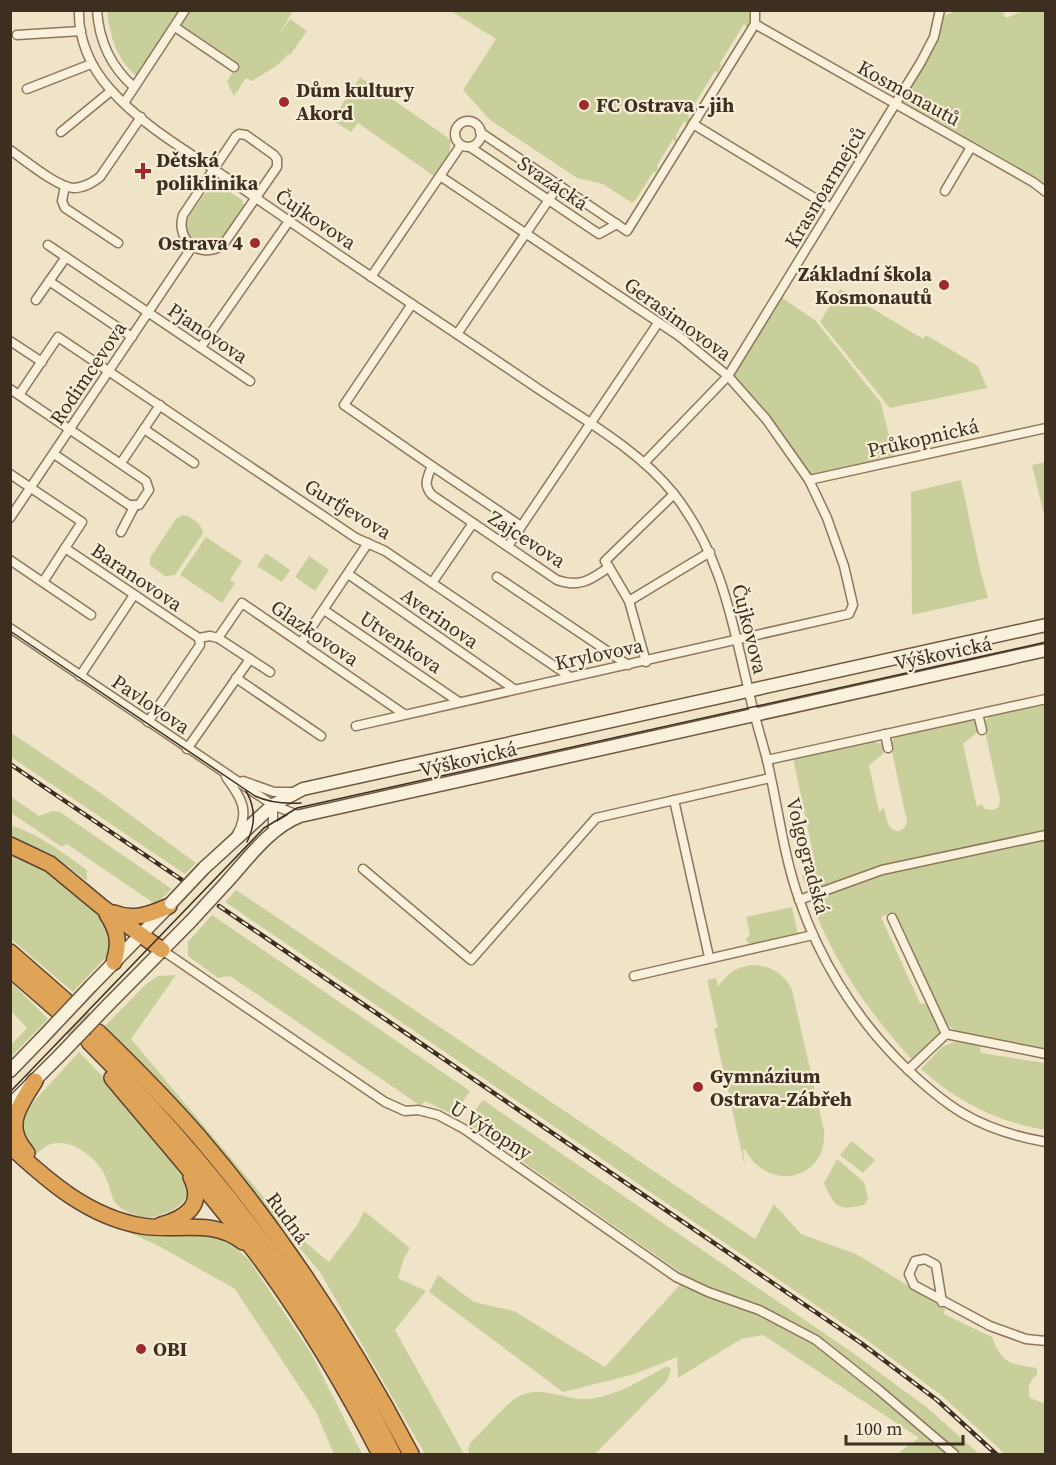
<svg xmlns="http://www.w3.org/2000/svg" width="1056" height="1465" font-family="'Source Serif 4',serif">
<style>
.green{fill:#c9cf9b}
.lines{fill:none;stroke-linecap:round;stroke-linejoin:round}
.highway-tunnel{stroke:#ccc0a6;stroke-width:15;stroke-dasharray:15 8;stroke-linecap:butt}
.street-casing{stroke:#8d765c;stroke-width:11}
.secondary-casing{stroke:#6f573f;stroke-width:15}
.highway-casing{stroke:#5b4430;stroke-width:18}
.street{stroke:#faf1dc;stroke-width:8}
.secondary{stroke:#faf1dc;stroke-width:12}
.highway{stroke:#e0a458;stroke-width:15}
.tram{stroke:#3d2e20;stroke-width:1.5}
.rail-casing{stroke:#3d2e20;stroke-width:4.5}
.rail{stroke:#f7eed8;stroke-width:2;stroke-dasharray:7;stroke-linecap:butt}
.secondary-bridge-casing{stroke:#6f573f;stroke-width:15;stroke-linecap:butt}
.secondary-bridge{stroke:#faf1dc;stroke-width:12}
.poi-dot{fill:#9e2a2b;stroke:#f7eed8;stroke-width:2}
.labels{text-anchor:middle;stroke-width:4.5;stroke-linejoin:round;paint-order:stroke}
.poi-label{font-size:20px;font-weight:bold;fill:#3d2e20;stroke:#f7eed8;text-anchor:start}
.street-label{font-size:20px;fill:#3d2e20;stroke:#f7eed8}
</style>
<rect width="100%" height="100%" fill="#f0e4c8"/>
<g class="green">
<path d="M455 10 752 11 750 26 748 28 744 24 720 63 721 66 717 73 715 71 688 115 691 122 688 125 684 121 676 135 677 144 673 139 657 166 658 169 655 173 654 171 637 198 632 203 603 184 577 178 490 120 463 90 496 39 454 13Z"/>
<path d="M107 11H293L278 36 290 19 307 31 290 55 288 54C278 68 266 71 252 81L246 78 234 96 227 82 238 63 178 22 140 78C117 63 110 36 107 11Z"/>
<path d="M956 11H1002L1006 18 1023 11H1045V192L895 104 921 62 938 18Z"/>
<path d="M360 77 447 137 451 141 449 153 434 176 358 123 351 132 332 120Z"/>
<path d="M215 182 242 200 244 206C231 225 217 262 190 238L187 231V219L211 185Z"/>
<path d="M840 289 923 339 926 335 978 366 987 388 890 408 820 322Z"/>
<path d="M778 295 816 321 881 403 895 461 809 480 728 376Z"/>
<path d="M1045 462H1046L1045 519 1032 465Z"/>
<path d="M961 480 980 569 988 598 912 615 911 492Z"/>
<path d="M182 515C191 516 202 524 203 533L175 575 165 576 150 565V558L176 519Z"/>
<path d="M206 537 242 561 230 580 235 583 222 603 180 575Z"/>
<path d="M266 553 290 570 282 582 257 566Z"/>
<path d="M309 556 329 570 315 591 295 577Z"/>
<path d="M1045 703V1050L961 1034 950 1027 940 1015 893 912 881 917 920 1003 928 1004 939 1030V1035L914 1062C867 1011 827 953 806 886L808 885 805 884 802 876 815 863 794 763V758L871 741 882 744 884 748 883 754 869 765 879 812 884 808C887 819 887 832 900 831L905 827 907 822 891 747 894 737 968 720 976 722 979 731 963 744 977 807 981 804 985 809 993 810 999 807 1000 799 984 727 986 720 992 714Z"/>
<path d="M10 732 99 792 196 863 185 874 11 757Z"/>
<path d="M10 796 39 816 52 811 60 812 172 889 155 904 67 844 62 847 11 813Z"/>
<path d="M10 825C39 834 63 853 87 870V881L51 854 11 836Z"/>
<path d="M10 855 45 869 102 917 112 940 106 957 73 992 11 939Z"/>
<path d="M236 890 755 1239 774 1204 801 1234 856 1254 945 1308 944 1314 992 1337C1002 1364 1010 1364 1037 1368V1375C1029 1380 1027 1390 1030 1398L1043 1403 1045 1398V1454H1005L941 1395 864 1338 225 902Z"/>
<path d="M792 907 798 935 752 945 747 942 746 939 750 934 746 917Z"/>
<path d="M212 915 470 1091 454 1115 425 1101 421 1106 230 976 218 978 188 956V942Z"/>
<path d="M756 965C773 967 785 975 792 990L824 1130C828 1181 767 1193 745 1149L743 1150 745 1167 714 1029 718 1028 707 980 716 978 718 987C727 973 739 965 756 965Z"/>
<path d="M176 975 131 1039 292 1231 329 1262 358 1224 364 1211 410 1248 404 1258 398 1278 426 1291 395 1330 464 1454H425L320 1272 150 1071 105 1026 145 985 158 976Z"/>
<path d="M11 982 48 1019 11 1057V1045L27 1028 11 1011Z"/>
<path d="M954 1042 979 1044 981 1053 1045 1063V1130C998 1122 957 1102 921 1069L942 1047Z"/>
<path d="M79 1052C100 1073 186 1163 188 1187 190 1207 163 1215 148 1218 143 1219 140 1217 135 1215 106 1205 115 1192 102 1170 92 1154 68 1137 48 1145 43 1147 38 1153 34 1156L24 1144 22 1127 26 1110Z"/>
<path d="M483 1100 853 1353 929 1409 979 1454H897L919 1438 763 1335 741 1339 678 1378 677 1357 635 1374 563 1392 429 1292 438 1275 474 1302 514 1311 605 1367 687 1277 466 1122Z"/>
<path d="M852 1141 875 1160 863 1173 840 1155Z"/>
<path d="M837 1159 864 1182 868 1199 864 1205C837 1211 835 1207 824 1183Z"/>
<path d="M126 1231 177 1236 209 1235 230 1243 249 1260 311 1353 362 1454H334L316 1412 235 1289 157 1245Z"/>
<path d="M665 1367H669L671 1369 667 1381 595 1454H470L468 1450 470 1443C483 1431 503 1407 516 1398 539 1383 565 1401 588 1399 617 1396 641 1380 665 1367Z"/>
</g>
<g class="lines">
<g class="highway-tunnel">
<path d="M66 1001 98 1032"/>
<path d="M57 1010 86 1045"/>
</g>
<g class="street-casing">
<g id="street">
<path d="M79 10C78 40 91 68 110 89 144 128 194 155 236 184 335 254 437 320 537 388 583 419 639 450 674 494 721 554 732 620 749 692 754 715 761 737 767 760 778 806 783 854 799 899 819 958 854 1015 897 1059 945 1107 978 1130 1046 1142"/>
<path d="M97 10C99 41 111 67 134 87"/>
<path d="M755 24 1033 182 1046 192"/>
<path d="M175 27 234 67"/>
<path d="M17 35 81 31"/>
<path d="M27 89 91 64"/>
<path d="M124 103 185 10"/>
<circle cx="468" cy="134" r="13"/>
<path d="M693 124 831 208"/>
<path d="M61 132 111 91"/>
<path d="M480 132 627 231 755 24V10"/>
<path d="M239 134 246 135 274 155 277 159V167L223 245C201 260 175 241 183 215L236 136Z"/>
<path d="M470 147 599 234 617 224"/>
<path d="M10 150C25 160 57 187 73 188 84 188 92 183 100 177L141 117"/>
<path d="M65 186 62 201 65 208 118 243"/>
<path d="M945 191 971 147"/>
<path d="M48 245 250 381"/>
<path d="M371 277 461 145"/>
<path d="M49 281 132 337"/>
<path d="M36 300 66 257"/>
<path d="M412 304 344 405 432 466C427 478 423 485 432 495L557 580C579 588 591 580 609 567L629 601 646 662"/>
<path d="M457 334 559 185"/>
<path d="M10 341 42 362"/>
<path d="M201 347 289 221"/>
<path d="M10 389 146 481 149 490 139 505H129L54 454"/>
<path d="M19 395 58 337 356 538 385 551 569 676"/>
<path d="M144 429 194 463"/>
<path d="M121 463 160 405"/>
<path d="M644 463 728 376 921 62 934 37 940 10"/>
<path d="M432 466 521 526"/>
<path d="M10 474 82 522 65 548 199 638 210 636 218 638 270 672"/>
<path d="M809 480 1046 428"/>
<path d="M10 518 192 247"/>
<path d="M121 532 135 505"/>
<path d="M508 546 658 323"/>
<path d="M10 560 91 615"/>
<path d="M609 567 605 561 674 494"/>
<path d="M348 574 514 689"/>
<path d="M497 577 628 665"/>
<path d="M43 582 65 548"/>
<path d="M432 583 473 523"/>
<path d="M629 601 710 552"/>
<path d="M324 610 459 702"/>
<path d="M10 628 273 805 300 816"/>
<path d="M218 638 242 603 404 714"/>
<path d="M301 643 368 543"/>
<path d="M80 676 134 595"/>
<path d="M236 678 321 736"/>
<path d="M978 714 982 730"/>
<path d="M148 722 200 645 199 638"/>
<path d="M356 726 849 614 853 605 844 566 827 518 809 480 766 419 728 376 679 336 440 176"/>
<path d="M885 734 888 748"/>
<path d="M187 749 250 659"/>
<path d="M767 760 1046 699"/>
<path d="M226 777C241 797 251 812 236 836"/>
<path d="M243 781 274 792H291"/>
<path d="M674 800 709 957"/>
<path d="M273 833V805"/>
<path d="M363 869 471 960 596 818 770 778"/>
<path d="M799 900 882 870 1046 835"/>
<path d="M892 918 946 1034 1046 1054"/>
<path d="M162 950 385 1102 405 1111 418 1110 438 1115 464 1129 676 1277 708 1292 759 1310 816 1340 879 1390 954 1454"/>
<path d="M634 976 813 935"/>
<path d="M908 1070 946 1034"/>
<path d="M942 1302 936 1265 925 1259 915 1261 909 1274 914 1285 990 1326 1026 1339 1046 1341"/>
</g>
</g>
<g class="secondary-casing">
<g id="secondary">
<path d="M204 868 273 805 303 789 1046 625"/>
<path d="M225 884C247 860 269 828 300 816L1046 650"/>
<path d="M91 986 166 909"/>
<path d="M109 1004 191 921"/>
<path d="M10 1071 42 1038"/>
<path d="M10 1105 60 1055"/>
</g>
</g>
<g class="highway-casing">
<g id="highway">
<path d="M10 845 50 864 102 907 162 950"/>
<path d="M114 913C133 921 151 914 169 906"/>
<path d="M107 914C118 931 120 942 114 962"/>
<path d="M10 952 66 1001"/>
<path d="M10 969 57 1010"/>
<path d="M98 1032C133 1066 167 1100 199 1137 282 1234 352 1342 411 1454"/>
<path d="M89 1042C210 1163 317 1300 393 1454"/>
<path d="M112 1078C161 1137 213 1195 259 1257 305 1319 345 1386 380 1454"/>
<path d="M10 1146C49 1182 89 1217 142 1226 178 1232 213 1218 243 1242"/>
<path d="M27 1153C3 1126 19 1107 35 1081"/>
<path d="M161 1225C186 1218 205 1205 191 1177"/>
</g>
</g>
<use href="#street" class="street"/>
<use href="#secondary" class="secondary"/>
<use href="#highway" class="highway"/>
<g class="tram">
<path d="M10 631 255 796C270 803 284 804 301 803"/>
<path d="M246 791C256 808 256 824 247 842"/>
<path d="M10 1092 264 828 297 808 1046 642"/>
</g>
<g class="rail-casing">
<g id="rail">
<path d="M10 764 182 880"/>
<path d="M219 906 861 1343 937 1400 996 1454"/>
</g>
</g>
<use href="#rail" class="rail"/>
<g class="secondary-bridge-casing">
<g id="secondary-bridge">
<path d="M171 903 204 868"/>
<path d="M191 921 225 884"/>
<path d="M42 1038 91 986"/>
<path d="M60 1055 109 1004"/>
</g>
</g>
<use href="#secondary-bridge" class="secondary-bridge"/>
</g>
<g class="poi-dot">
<circle cx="284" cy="102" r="6"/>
<circle cx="584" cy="105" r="6"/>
<path d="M140 162h6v6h6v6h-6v6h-6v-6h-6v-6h6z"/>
<circle cx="255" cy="243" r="6"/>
<circle cx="944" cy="285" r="6"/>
<circle cx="698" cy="1087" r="6"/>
<circle cx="141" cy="1349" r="6"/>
</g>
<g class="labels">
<g class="poi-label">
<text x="296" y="97">Dům kultury<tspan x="296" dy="23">Akord</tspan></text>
<text x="596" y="112">FC Ostrava - jih</text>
<text x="156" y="167">Dětská<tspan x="156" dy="23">poliklinika</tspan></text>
<text x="243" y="250" text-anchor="end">Ostrava 4</text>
<text x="932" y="281" text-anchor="end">Základní škola<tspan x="932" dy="23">Kosmonautů</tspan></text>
<text x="710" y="1083">Gymnázium<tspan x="710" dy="23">Ostrava-Zábřeh</tspan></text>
<text x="153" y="1356">OBI</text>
</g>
<g class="street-label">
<text transform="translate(909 93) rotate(29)" y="7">Kosmonautů</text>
<text transform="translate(553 183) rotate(34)" y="7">Svazácká</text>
<text transform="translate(825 187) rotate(-59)" y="7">Krasnoarmejců</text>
<text transform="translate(316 219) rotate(34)" y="7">Čujkovova</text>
<text transform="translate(678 319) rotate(36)" y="7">Gerasimovova</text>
<text transform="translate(208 333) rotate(34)" y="7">Pjanovova</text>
<text transform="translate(88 373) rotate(-56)" y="7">Rodimcevova</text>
<text transform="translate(923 438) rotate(-13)" y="7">Průkopnická</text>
<text transform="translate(348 509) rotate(31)" y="7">Gurťjevova</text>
<text transform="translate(527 539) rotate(33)" y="7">Zajcevova</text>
<text transform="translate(137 577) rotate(34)" y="7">Baranovova</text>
<text transform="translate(440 618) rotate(35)" y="7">Averinova</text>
<text transform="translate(750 629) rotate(76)" y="7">Čujkovova</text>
<text transform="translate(315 633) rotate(34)" y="7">Glazkovova</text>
<text transform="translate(401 642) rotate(34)" y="7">Utvenkova</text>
<text transform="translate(943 653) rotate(-12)" y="7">Výškovická</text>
<text transform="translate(599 654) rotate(-12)" y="7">Krylovova</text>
<text transform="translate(151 704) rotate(34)" y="7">Pavlovova</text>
<text transform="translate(468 759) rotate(-13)" y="7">Výškovická</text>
<text transform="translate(808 856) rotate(75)" y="7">Volgogradská</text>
<text transform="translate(491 1130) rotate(32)" y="7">U Výtopny</text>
<text transform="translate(288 1218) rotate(54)" y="7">Rudná</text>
</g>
</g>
<rect width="1056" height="1465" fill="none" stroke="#3d2e20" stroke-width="24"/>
<path d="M846 1435v9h117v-9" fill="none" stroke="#3d2e20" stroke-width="3"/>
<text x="855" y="1435" font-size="18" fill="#3d2e20" stroke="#f7eed8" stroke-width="4.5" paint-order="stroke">100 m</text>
</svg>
